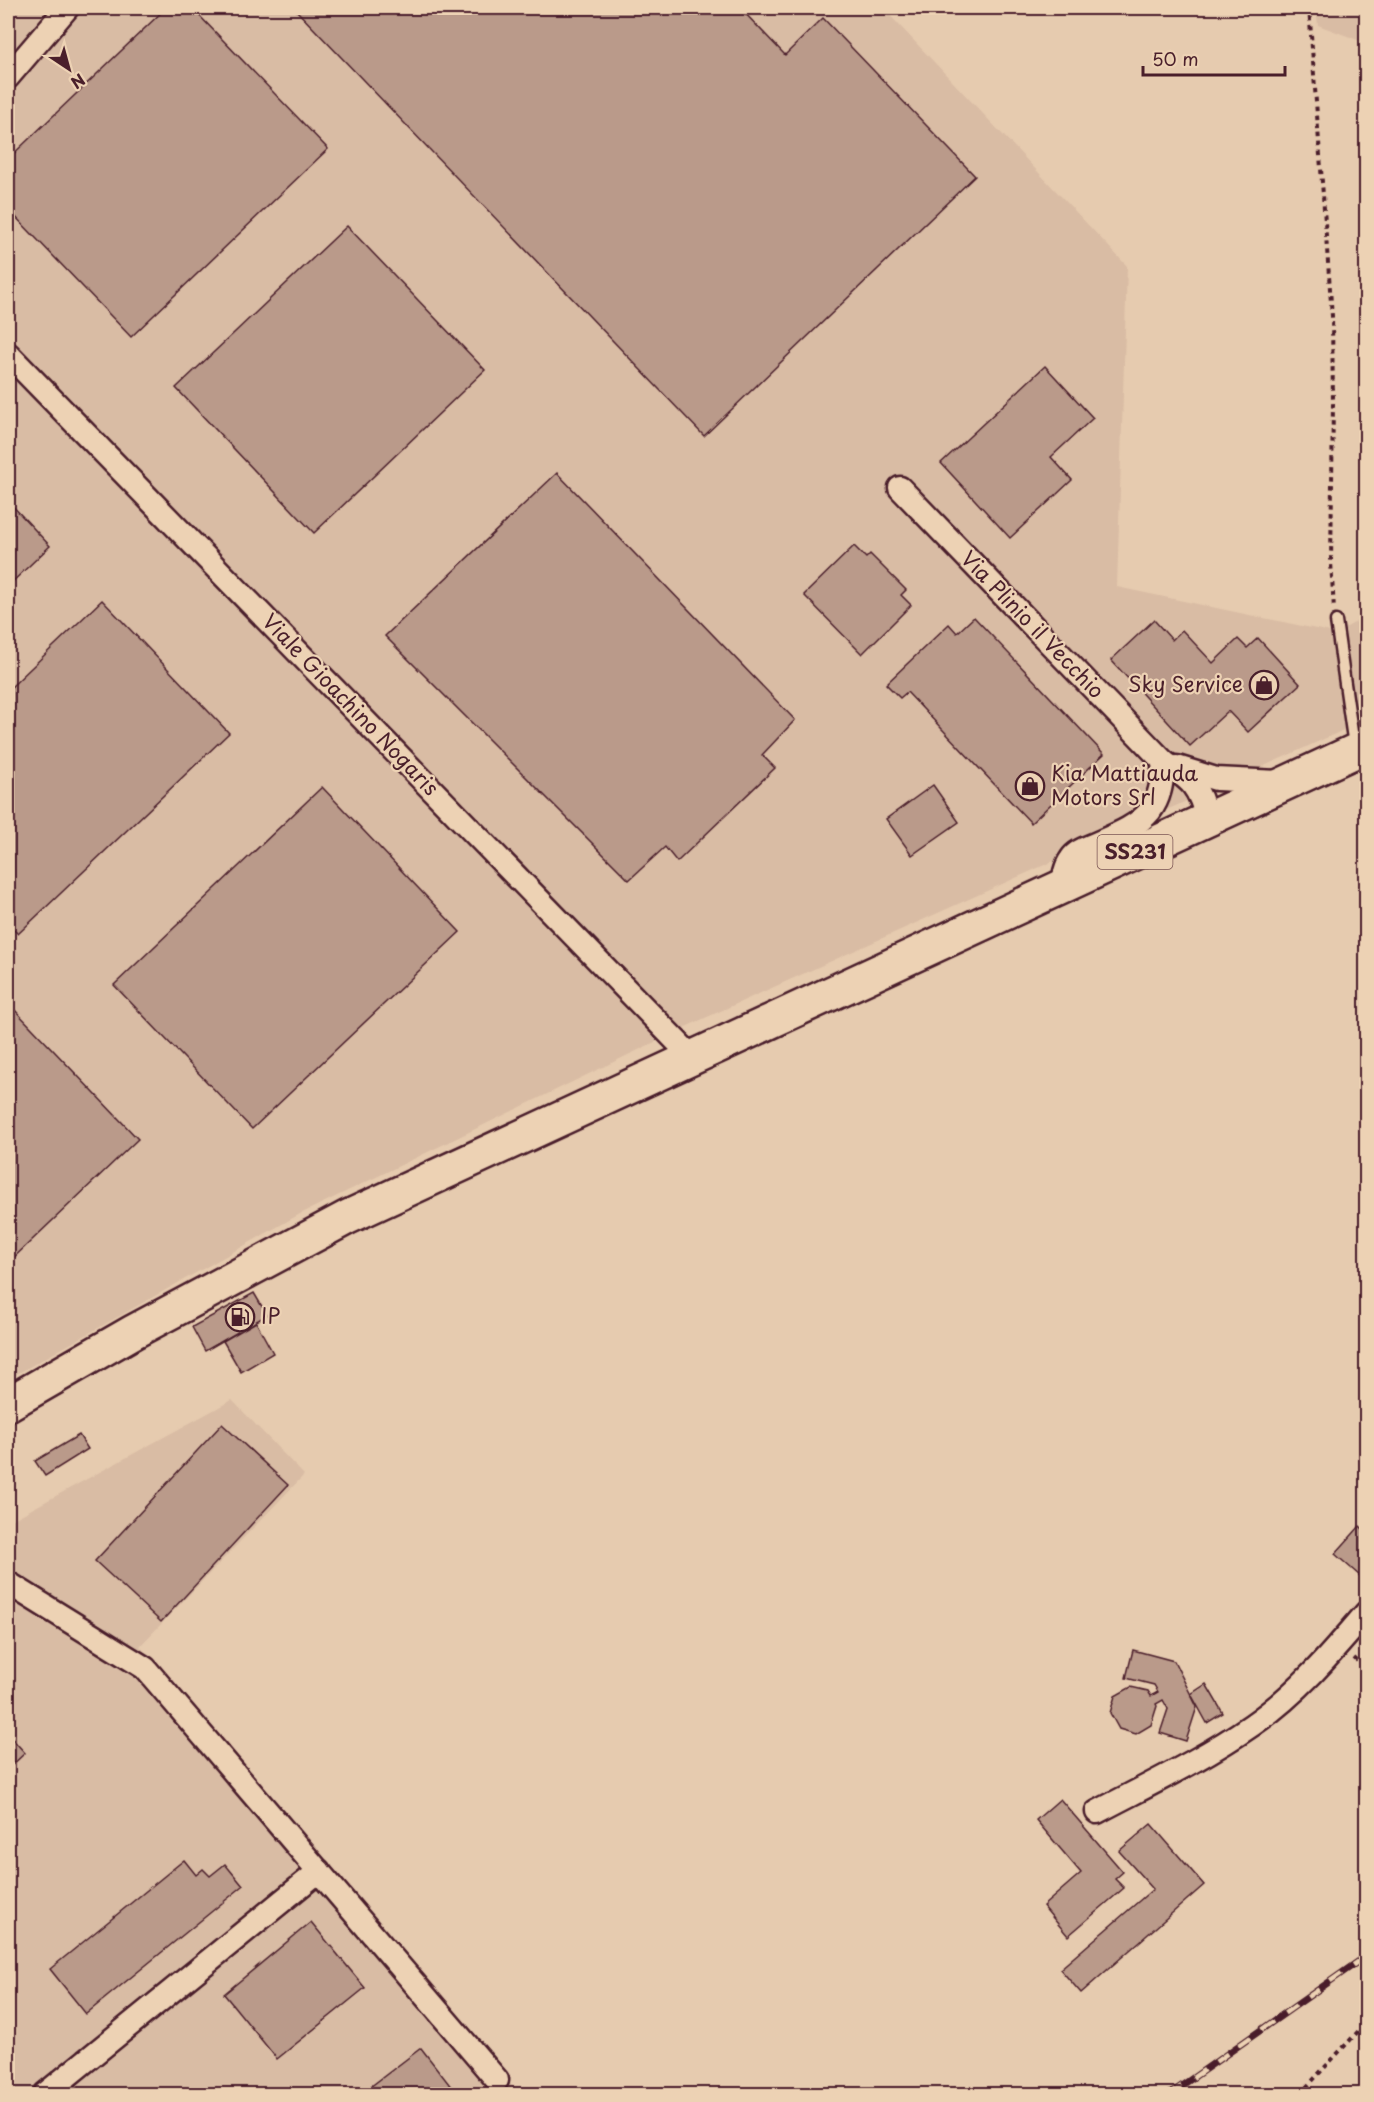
<svg xmlns="http://www.w3.org/2000/svg" width="1374" height="2102" font-family="'Playpen Sans',sans-serif">
<style>
.built{fill:#d9bca4}
.building{fill:#ba9a8a;stroke:#4a1f2b;stroke-width:1.5}
.lines{fill:none;stroke-linecap:round;stroke-linejoin:round}
.lane-casing{stroke:#4a1f2b;stroke-width:15}
.street-casing{stroke:#4a1f2b;stroke-width:27}
.primary-casing{stroke:#4a1f2b;stroke-width:38}
.path{stroke:#4a1f2b;stroke-width:4;stroke-dasharray:4.5 4.5;stroke-linecap:butt}
.lane{stroke:#edd2b4;stroke-width:10}
.street{stroke:#edd2b4;stroke-width:22}
.primary{stroke:#edd2b4;stroke-width:33}
.rail-casing{stroke:#4a1f2b;stroke-width:7}
.rail{stroke:#edd2b4;stroke-width:4.5;stroke-dasharray:14;stroke-linecap:butt}
.labels{text-anchor:middle;stroke-width:4.5;stroke-linejoin:round;paint-order:stroke}
.shield{fill:#edd2b4;stroke:#7b5554;stroke-width:1.5}
.shield-label{font-size:20px;font-weight:bold;fill:#4a1f2b}
.street-label{font-size:21px;fill:#4a1f2b;stroke:#edd2b4}
.poi-label{font-size:21px;fill:#4a1f2b;stroke:#edd2b4;text-anchor:start}
</style>
<rect width="100%" height="100%" fill="#e6cbaf"/>
<filter id="ink" filterUnits="userSpaceOnUse"><feTurbulence type="fractalNoise" baseFrequency=".0167" numOctaves="2"/><feDisplacementMap in="SourceGraphic" scale="12" xChannelSelector="R" yChannelSelector="G"/><feConvolveMatrix kernelMatrix="1 2 1 2 8 2 1 2 1" color-interpolation-filters="sRGB"/></filter>
<g filter="url(#ink)">
<g class="built">
<path d="M8 8H883L1127 266 1117 587 1335 633 1366 617V720L694 1023 300 1214 8 1379Z"/>
<path d="M1316 8H1366V43L1318 25Z"/>
<path d="M232 1400 304 1475 140 1646 510 2083 518 2094H11L8 2089V1522Z"/>
</g>
<g class="building">
<path d="M166 8H192L328 149 131 337 8 209V159Z"/>
<path d="M294 8H740L785 55 823 18 975 176 704 436Z"/>
<path d="M347 226 485 370 314 533 176 388Z"/>
<path d="M1045 366 1093 418 1051 457 1072 480 1010 538 941 463Z"/>
<path d="M557 473 795 720 762 755 775 768 677 862 665 847 629 880 385 636Z"/>
<path d="M8 501 50 546 8 586Z"/>
<path d="M854 546 866 558 870 554 906 590 901 595 911 605 862 654 804 595Z"/>
<path d="M102 600 229 733 18 934 8 924V690Z"/>
<path d="M974 617 1104 754 1031 823 907 692 900 698 886 684 949 624 957 633Z"/>
<path d="M1154 620 1172 640 1182 630 1213 663 1238 639 1247 648 1258 638 1300 684 1248 732 1228 711 1190 746 1111 660Z"/>
<path d="M933 785 959 822 912 855 886 819Z"/>
<path d="M322 787 460 932 252 1129 114 985Z"/>
<path d="M11 1006 138 1139 8 1263V1009Z"/>
<path d="M254 1293 267 1315 205 1351 192 1327Z"/>
<path d="M256 1322 273 1353 241 1372 223 1341Z"/>
<path d="M222 1424 288 1485 161 1622 95 1561Z"/>
<path d="M79 1435 88 1449 45 1476 35 1461Z"/>
<path d="M1360 1526 1366 1532V1569L1360 1576 1335 1554Z"/>
<path d="M1133 1650 1174 1661 1197 1707 1186 1741 1160 1733 1168 1709 1163 1700 1156 1704 1157 1706 1151 1725 1136 1734 1119 1729 1110 1713 1115 1696 1131 1687 1148 1691 1151 1696 1158 1692 1154 1685 1126 1678Z"/>
<path d="M1206 1684 1223 1713 1207 1723 1191 1694Z"/>
<path d="M8 1734 25 1753 8 1769Z"/>
<path d="M1060 1799 1123 1872 1115 1879 1124 1888 1068 1936 1043 1906 1081 1873 1036 1820Z"/>
<path d="M1151 1824 1204 1885 1081 1993 1060 1969 1153 1889 1119 1851Z"/>
<path d="M184 1860 196 1875 203 1869 210 1876 225 1864 243 1886 86 2014 50 1969Z"/>
<path d="M311 1922 365 1988 277 2059 224 1994Z"/>
<path d="M421 2048 456 2093 453 2094H361Z"/>
</g>
<g class="lines">
<g class="lane-casing">
<path id="lane" d="M1336 621 1354 746"/>
</g>
<g class="street-casing">
<g id="street">
<path d="M8 77 67 8"/>
<path d="M8 354 692 1057"/>
<path d="M900 488 1164 762C1192 781 1199 786 1207 819"/>
<path d="M1177 767 1216 779 1280 782"/>
<path d="M1063 885C1064 876 1065 867 1071 859 1076 851 1086 848 1095 844 1113 836 1137 827 1150 811 1161 797 1162 779 1164 762"/>
<path d="M8 1583 145 1668 497 2080"/>
<path d="M1097 1812C1150 1784 1203 1759 1252 1725 1296 1695 1332 1653 1366 1613"/>
<path d="M45 2094 319 1871"/>
</g>
</g>
<g class="primary-casing">
<path id="primary" d="M8 1404 133 1332 348 1217 1366 746"/>
</g>
<g class="path">
<path d="M1309 8 1332 316 1333 404 1331 562 1334 609"/>
<path d="M1354 1658 1366 1669"/>
<path d="M1300 2094 1366 2023"/>
</g>
<use href="#lane" class="lane"/>
<use href="#street" class="street"/>
<use href="#primary" class="primary"/>
<g class="rail-casing">
<path id="rail" d="M1170 2094 1366 1956"/>
</g>
<use href="#rail" class="rail"/>
</g>
</g>
<defs>
<g id="shop-ring" transform="scale(1.5)"><circle r="9.5" fill="#edd2b4" stroke="#4a1f2b" stroke-width="1.5"/><path d="M-5-2.5h2.3a2.7 3.5 0 0 1 5.4 0H5L5.5 6h-11ZM-1.5-2.5h3a1.5 2.3 0 0 0-3 0Z" fill="#4a1f2b"/></g>
<g id="fuel-ring" transform="scale(1.5)"><circle r="9.5" fill="#edd2b4" stroke="#4a1f2b" stroke-width="1.5"/><path d="M-5.5-6h7V0h2V4h1.3V-2.5L3-4.5l.8-.8L6-3V5H2.5V1h-1V6h-7ZM-4.2-4.7v3.2H.2V-4.7Z" fill="#4a1f2b"/></g>
</defs>
<g fill-rule="evenodd">
<use href="#shop-ring" x="1264" y="685"/>
<use href="#shop-ring" x="1030" y="786"/>
<use href="#fuel-ring" x="240" y="1317"/>
</g>
<g class="labels">
<rect class="shield" x="1097.5" y="835" width="75" height="34" rx="4.5"/>
<g class="shield-label">
<text x="1135" y="859">SS231</text>
</g>
<g class="street-label">
<text transform="translate(1032 625) rotate(46)" y="7">Via Plinio il Vecchio</text>
<text transform="translate(350 705) rotate(46)" y="7">Viale Gioachino Nogaris</text>
</g>
<g class="poi-label">
<text x="1243" y="692" text-anchor="end">Sky Service</text>
<text x="1051" y="781">Kia Mattiauda<tspan x="1051" dy="24">Motors Srl</tspan></text>
<text x="261" y="1324">IP</text>
</g>
</g>
<rect width="1374" height="2102" fill="none" stroke="#edd2b4" stroke-width="30"/>
<rect x="15" y="15" width="1344" height="2072" fill="none" stroke="#4a1f2b" stroke-width="2" filter="url(#ink)"/>
<g transform="translate(69 69) rotate(144)" stroke="#edd2b4" stroke-width="4.5" paint-order="stroke">
<path d="M0-4.5L10 22L0 15L-10 22Z" fill="#4a1f2b"/>
<text y="-9" font-size="16" font-weight="bold" text-anchor="middle" fill="#4a1f2b">N</text>
</g>
<path d="M1143 66v9h142v-9" fill="none" stroke="#4a1f2b" stroke-width="3"/>
<text x="1152" y="66" font-size="18" fill="#4a1f2b" stroke="#edd2b4" stroke-width="4.5" paint-order="stroke">50 m</text>
</svg>
